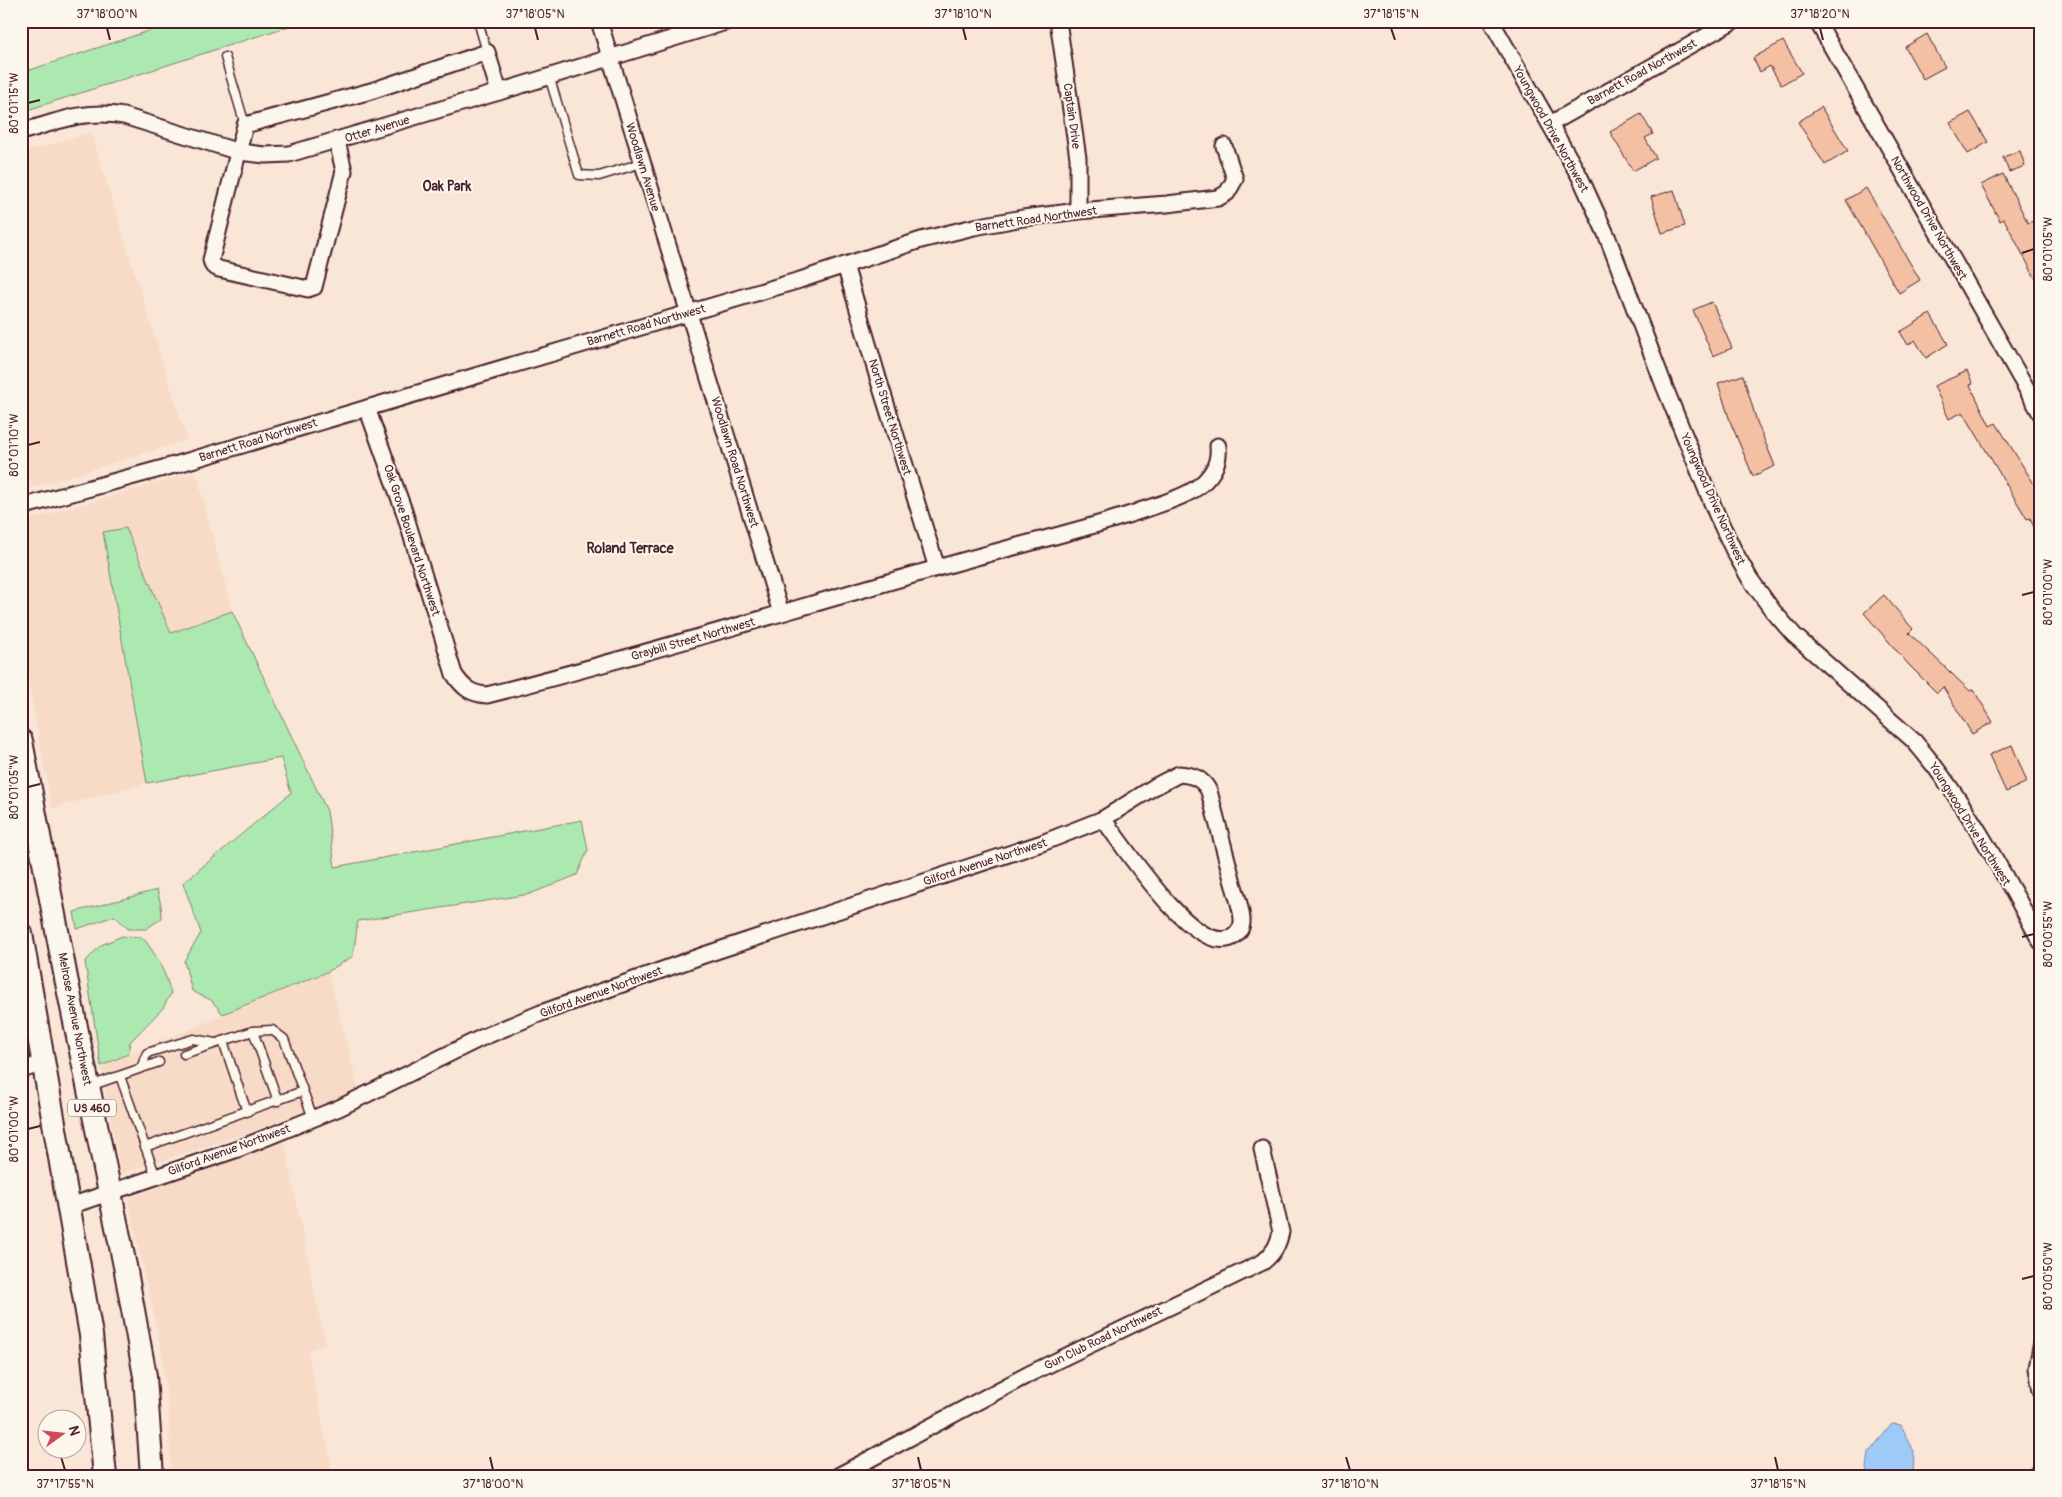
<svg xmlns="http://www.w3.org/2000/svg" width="2062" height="1497" font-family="Pangolin,sans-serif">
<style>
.built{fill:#f7dbc7}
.green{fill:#ace9b0;stroke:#7b846e}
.water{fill:#9dcaf7;stroke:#7c86a5}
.building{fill:#f3c0a4;stroke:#4a1f2b}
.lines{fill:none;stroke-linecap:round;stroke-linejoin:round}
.lane-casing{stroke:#4a1f2b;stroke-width:11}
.street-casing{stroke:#4a1f2b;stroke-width:19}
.primary-casing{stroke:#4a1f2b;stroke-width:26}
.path{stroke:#4a1f2b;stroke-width:3;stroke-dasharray:4 4;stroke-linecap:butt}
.lane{stroke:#fbf7ec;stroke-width:8}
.street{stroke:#fbf7ec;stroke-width:15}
.primary{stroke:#fbf7ec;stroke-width:22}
.ticks{fill:none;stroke:#4a1f2b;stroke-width:2}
.labels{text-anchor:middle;stroke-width:4;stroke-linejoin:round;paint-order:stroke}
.shield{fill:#fbf7ec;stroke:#7f6065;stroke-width:1}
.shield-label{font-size:11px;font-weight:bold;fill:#4a1f2b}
.street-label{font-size:12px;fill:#4a1f2b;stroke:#fbf7ec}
.neighbourhood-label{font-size:14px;font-weight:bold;fill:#4a1f2b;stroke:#fbf7ec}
.neatline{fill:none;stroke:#4a1f2b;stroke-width:2}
.ticks-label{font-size:12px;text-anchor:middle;fill:#4a1f2b}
</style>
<rect width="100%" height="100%" fill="#f9e6d6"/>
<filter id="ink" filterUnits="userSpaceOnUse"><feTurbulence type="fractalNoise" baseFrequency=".02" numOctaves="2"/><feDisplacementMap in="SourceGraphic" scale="10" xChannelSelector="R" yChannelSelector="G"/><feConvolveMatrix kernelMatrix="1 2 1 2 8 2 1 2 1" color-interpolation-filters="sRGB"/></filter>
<g filter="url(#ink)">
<g class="built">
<path d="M91 133 187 440 21 491V153Z"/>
<path d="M196 472 232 611 171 633 126 529 103 533 147 783 52 808 21 642V522Z"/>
<path d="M328 972 359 1091 251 1132 121 1174 101 1066Z"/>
<path d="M284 1141 325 1344 308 1351 333 1476H170L169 1416 161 1348 128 1198Z"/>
</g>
<g class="green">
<path d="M179 21H305L21 112V73Z"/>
<path d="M126 528 171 633 232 611 327 811 335 867 582 820 588 850 577 875 530 894 358 921 353 956 327 972 223 1014 211 1000 192 991 184 961 201 933 183 883 291 793 281 758 147 783 103 532Z"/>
<path d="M157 890 161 905 162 918 146 929H128L115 916 77 929 74 912Z"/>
<path d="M122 936 143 938C157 955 165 972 171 993L163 1008 130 1042 128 1054 101 1066 85 962 101 945Z"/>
</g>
<path class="water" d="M1892 1424 1901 1425 1914 1451 1913 1476H1866L1869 1452Z"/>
<g class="building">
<path d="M1927 34 1945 67 1923 79 1905 47Z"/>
<path d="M1783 41 1802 73 1781 85 1770 66 1760 72 1753 58Z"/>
<path d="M1821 107 1848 151 1825 165 1798 122Z"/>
<path d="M1970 112 1988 142 1968 154 1950 123Z"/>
<path d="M1641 114 1653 134 1645 138 1656 158 1633 171 1610 132Z"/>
<path d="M2020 151 2025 166 2009 172 2003 157Z"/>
<path d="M2003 174 2028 223 2035 220 2041 231V289L2004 219 2000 221 1981 185Z"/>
<path d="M1866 188 1920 280 1899 293 1846 200Z"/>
<path d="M1674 190 1685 226 1662 233 1651 197Z"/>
<path d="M1712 302 1732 348 1713 356 1693 310Z"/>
<path d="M1930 314 1948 344 1926 358 1915 340 1908 345 1900 332Z"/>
<path d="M1967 371 1973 384 1970 385 1990 426 1996 423 2041 495V543L2030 518 2027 519 1963 412 1949 419 1934 386Z"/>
<path d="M1743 375 1757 422 1775 466 1753 476 1730 421 1718 383Z"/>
<path d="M1884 595 1913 629 1909 633 1970 691 1973 689 1993 722 1972 734 1943 687 1937 693 1909 665 1864 613Z"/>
<path d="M2012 745 2027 782 2006 792 1989 755Z"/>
</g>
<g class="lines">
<g class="lane-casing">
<g id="lane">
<path d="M478 21 487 52"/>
<path d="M225 57 245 125"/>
<path d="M549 76 579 175 599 176 642 163"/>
<path d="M253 1031 278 1101"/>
<path d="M223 1041 247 1112"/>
<path d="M184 1054 253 1031 272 1030 284 1039 313 1118"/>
<path d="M141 1068 147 1053 193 1039 215 1043"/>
<path d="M120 1076 156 1177"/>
<path d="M90 1086 159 1062"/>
<path d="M145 1147 303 1091"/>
</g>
</g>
<g class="street-casing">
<g id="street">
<path d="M599 21 781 613"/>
<path d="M1058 21 1078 158V211"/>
<path d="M1491 21 1580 177 1607 236 1665 388 1717 515 1734 551 1750 579 1773 611 1794 635 1914 741C1966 801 2003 873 2041 942"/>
<path d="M1817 21 2041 414"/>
<path d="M1550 124 1733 21"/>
<path d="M21 132C59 121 85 109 124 116L239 152 265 155 289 154 499 92 729 21"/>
<path d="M337 141 344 171 314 287 308 289 219 269 213 266 211 260 245 125 371 91 487 52 499 92"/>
<path d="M845 265 878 378 937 568"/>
<path d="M367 408 404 511 454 674C463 688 471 694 487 695 650 654 811 603 973 558 1027 543 1083 530 1137 512 1156 505 1178 500 1195 489 1211 478 1220 464 1218 446"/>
<path d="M21 507 178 464 800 280 921 240 974 227 1023 218 1078 211 1167 204 1218 198 1227 193 1235 179 1224 146"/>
<path d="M1179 774C1193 775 1202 778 1209 791 1217 821 1225 852 1233 883 1236 893 1243 913 1242 923 1241 931 1234 938 1227 939 1189 948 1124 846 1103 819L1154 787Z"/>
<path d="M21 1070 45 1063"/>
<path d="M70 1206 238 1149 339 1108 481 1038 541 1013 704 955 1042 843 1103 819"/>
<path d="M2041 1347 2037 1368 2041 1390"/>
<path d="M838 1476 1029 1374 1263 1262C1274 1253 1278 1245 1281 1232L1262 1149"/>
</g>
</g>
<g class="primary-casing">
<g id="primary">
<path d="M21 741 66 978 125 1266 145 1376 152 1476"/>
<path d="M21 934 91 1335 105 1476"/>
</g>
</g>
<path class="path" d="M2026 1476 2041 1455"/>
<use href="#lane" class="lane"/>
<use href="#street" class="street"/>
<use href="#primary" class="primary"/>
</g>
</g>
<path class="ticks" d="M107 28 110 40M535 28 538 40M963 28 966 40M1391 28 1395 40M1820 28 1823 40M28 103 40 100M2022 253 2034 249M28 445 40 442M2022 595 2034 592M28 787 40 784M2022 937 2034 934M28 1129 40 1126M2022 1279 2034 1276M61 1457 65 1470M490 1457 493 1470M918 1457 921 1470M1346 1457 1350 1470M1775 1457 1778 1470"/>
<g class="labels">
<rect class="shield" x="68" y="1099.5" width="48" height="17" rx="4"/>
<g class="shield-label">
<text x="92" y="1112">US 460</text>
</g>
<g class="street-label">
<text transform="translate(1642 72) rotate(-29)" y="4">Barnett Road Northwest</text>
<text transform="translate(1072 116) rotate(82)" y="4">Captain Drive</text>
<text transform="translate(377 129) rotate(-17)" y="4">Otter Avenue</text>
<text transform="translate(1551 129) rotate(61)" y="4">Youngwood Drive Northwest</text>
<text transform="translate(643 167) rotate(73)" y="4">Woodlawn Avenue</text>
<text transform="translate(1929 218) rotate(60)" y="4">Northwood Drive Northwest</text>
<text transform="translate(1036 219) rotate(-8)" y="4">Barnett Road Northwest</text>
<text transform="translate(646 325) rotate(-16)" y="4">Barnett Road Northwest</text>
<text transform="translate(890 417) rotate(73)" y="4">North Street Northwest</text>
<text transform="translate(258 440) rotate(-17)" y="4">Barnett Road Northwest</text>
<text transform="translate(735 462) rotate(73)" y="4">Woodlawn Road Northwest</text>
<text transform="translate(1713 499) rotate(66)" y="4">Youngwood Drive Northwest</text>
<text transform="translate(412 540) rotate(72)" y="4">Oak Grove Boulevard Northwest</text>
<text transform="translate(693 639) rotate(-16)" y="4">Graybill Street Northwest</text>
<text transform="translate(1970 824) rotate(58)" y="4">Youngwood Drive Northwest</text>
<text transform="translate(985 862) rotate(-18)" y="4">Gilford Avenue Northwest</text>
<text transform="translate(601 992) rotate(-20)" y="4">Gilford Avenue Northwest</text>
<text transform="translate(75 1019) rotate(79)" y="4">Melrose Avenue Northwest</text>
<text transform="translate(229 1150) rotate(-20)" y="4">Gilford Avenue Northwest</text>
<text transform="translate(1103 1338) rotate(-26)" y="4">Gun Club Road Northwest</text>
</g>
<g class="neighbourhood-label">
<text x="447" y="191">Oak Park</text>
<text x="630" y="553">Roland Terrace</text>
</g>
</g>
<rect width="2062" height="1497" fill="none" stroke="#fbf7ec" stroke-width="55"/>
<g transform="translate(62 1434) rotate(75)"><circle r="24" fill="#fbf7ec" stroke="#b4a19f"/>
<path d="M0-4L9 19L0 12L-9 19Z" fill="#d1495b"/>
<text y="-8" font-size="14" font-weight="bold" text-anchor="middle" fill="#4a1f2b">N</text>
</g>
<rect x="28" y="28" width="2006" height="1442" class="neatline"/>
<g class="ticks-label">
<text x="107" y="18">37°18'00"N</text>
<text x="535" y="18">37°18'05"N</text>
<text x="963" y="18">37°18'10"N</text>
<text x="1391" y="18">37°18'15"N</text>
<text x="1820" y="18">37°18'20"N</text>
<text transform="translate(14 103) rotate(-90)" y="4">80°01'15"W</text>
<text transform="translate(2048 249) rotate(-90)" y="4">80°01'05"W</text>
<text transform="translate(14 445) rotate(-90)" y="4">80°01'10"W</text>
<text transform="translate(2048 592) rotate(-90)" y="4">80°01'00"W</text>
<text transform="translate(14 787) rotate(-90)" y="4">80°01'05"W</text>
<text transform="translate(2048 934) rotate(-90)" y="4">80°00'55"W</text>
<text transform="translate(14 1129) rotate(-90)" y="4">80°01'00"W</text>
<text transform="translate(2048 1276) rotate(-90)" y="4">80°00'50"W</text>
<text x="65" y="1488">37°17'55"N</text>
<text x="493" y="1488">37°18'00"N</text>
<text x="921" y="1488">37°18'05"N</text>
<text x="1350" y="1488">37°18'10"N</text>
<text x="1778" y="1488">37°18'15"N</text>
</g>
</svg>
